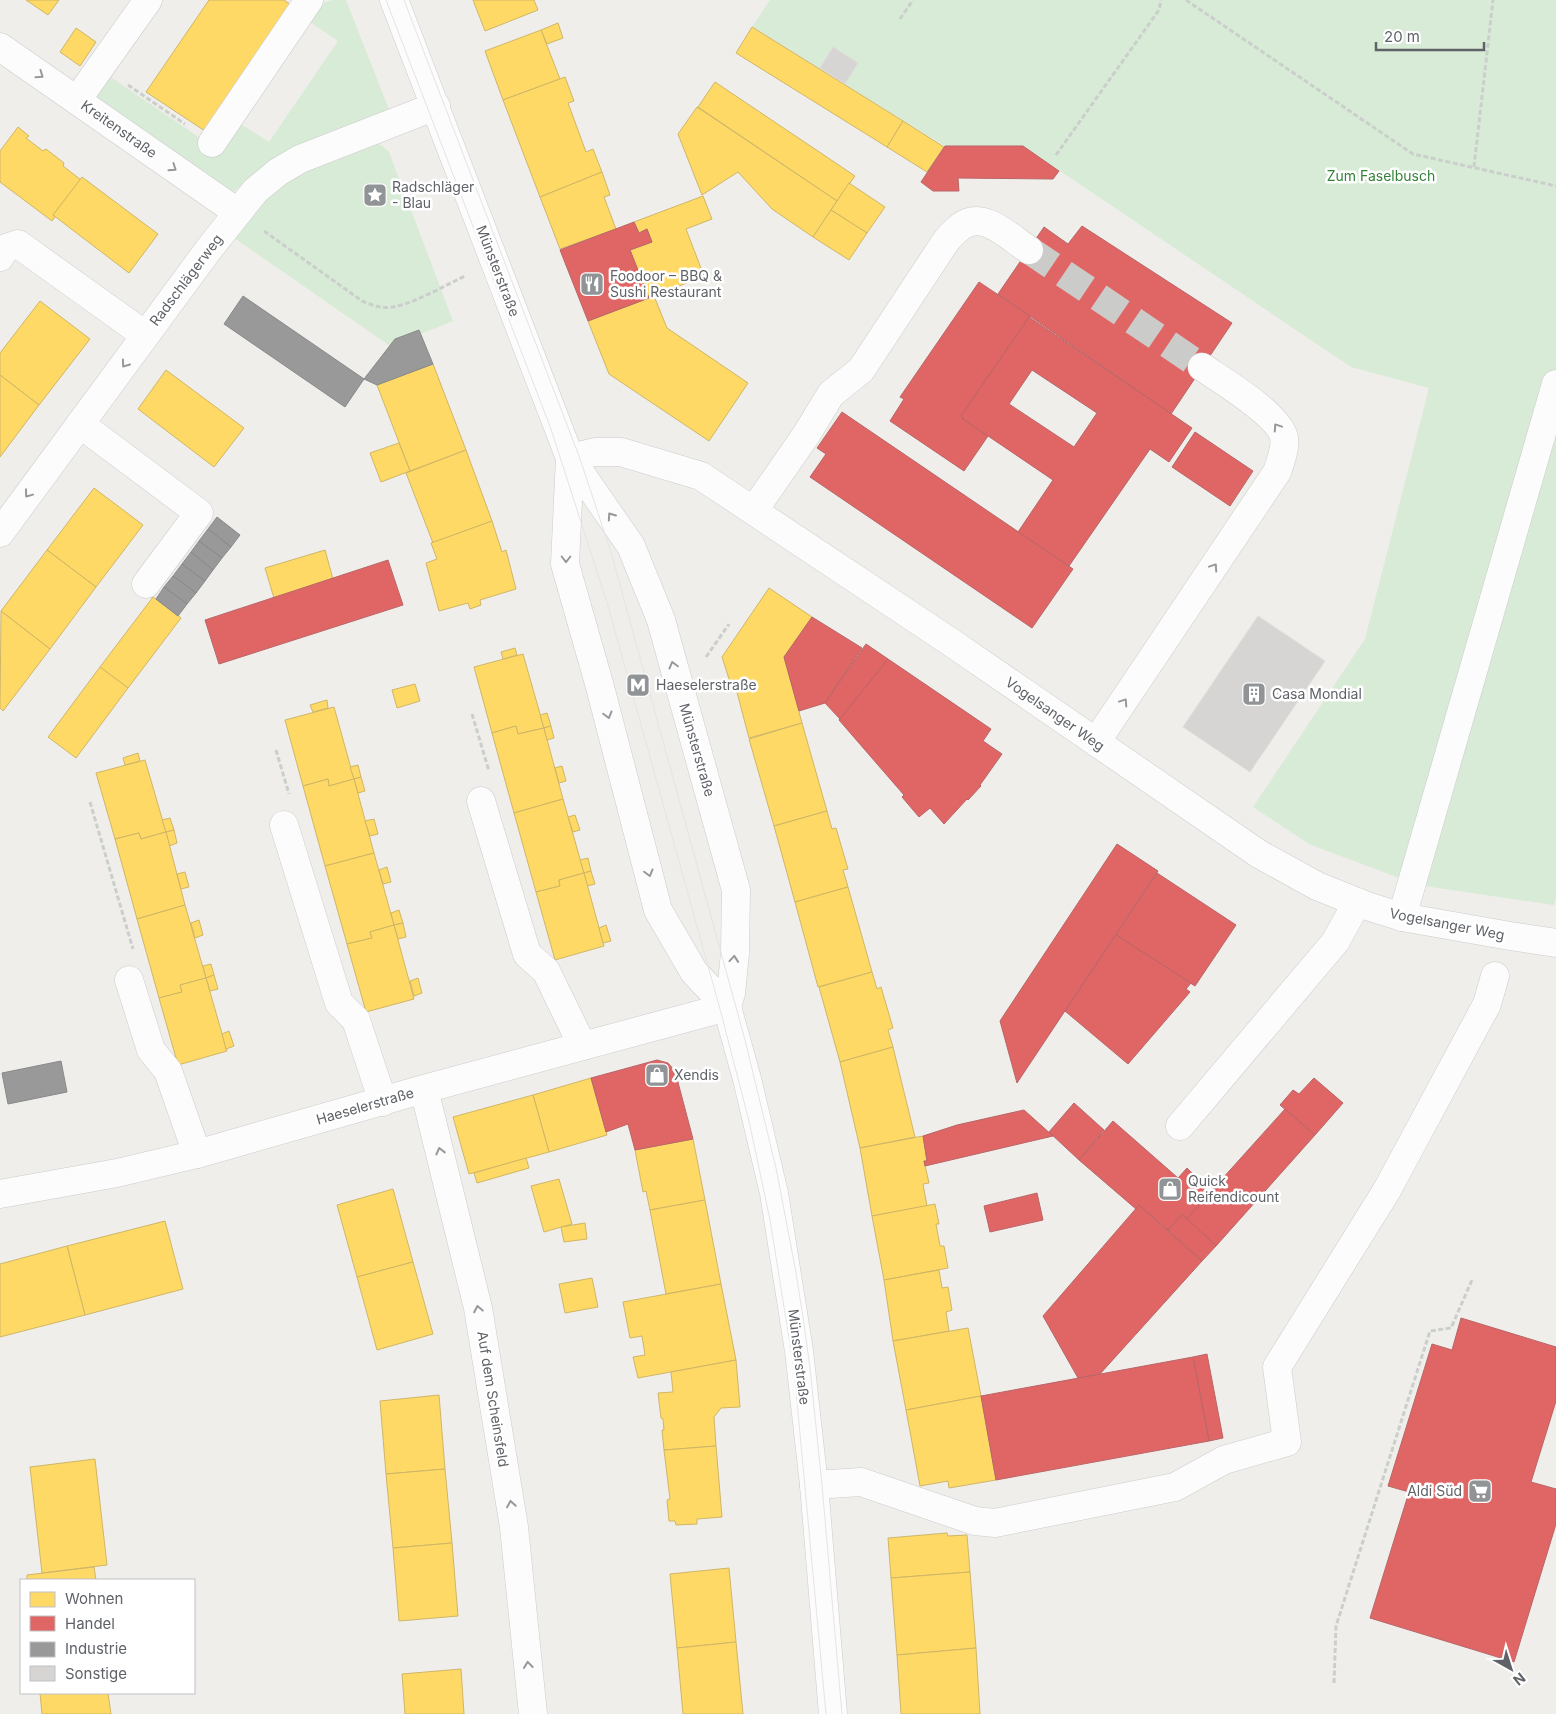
<svg xmlns="http://www.w3.org/2000/svg" width="1556" height="1714" font-family="Inter,sans-serif">
<style>
.green{fill:#d8ebd6}
.homes{fill:#ffd966;stroke:#cfb667}
.shops{fill:#e06666;stroke:#b96567;fill-rule:evenodd}
.industry{fill:#999;stroke:#88898a}
.building{fill:#d6d5d3;stroke:#deddd9}
.lines{fill:none;stroke-linecap:round;stroke-linejoin:round}
.minor-tunnel{stroke:#cbcbca;stroke-width:28;stroke-dasharray:28 14;stroke-linecap:butt}
.minor-casing{stroke:#cbcccc;stroke-width:29}
.path{stroke:#cacfcc;stroke-width:3;stroke-dasharray:5 2.5;stroke-linecap:butt}
.minor{stroke:#fdfcfc;stroke-width:28}
.tram{stroke:#e4e4e4;stroke-width:1}
.oneway{stroke:#96999c}
.labels{text-anchor:middle;stroke-width:5;stroke-linejoin:round;paint-order:stroke}
.street-label{font-size:14px;fill:#5f6368;stroke:#fff}
.park-label{font-size:14px;fill:#348238;stroke:#fff}
.poi-label{font-size:14px;fill:#5f6368;stroke:#fff;text-anchor:start}
</style>
<rect width="100%" height="100%" fill="#efeeea"/>
<g class="green">
<path d="M332 0H346L390 112 248 181 233 192 92 95 106 74 221 152 241 124 269 142 338 41 310 22 320 4Z"/>
<path d="M770 0H1556V897L1554 905 1418 885 1309 844 1253 807 1365 639 1429 388 1351 367 1023 146H945L752 27Z"/>
<path d="M373 143 381 145 389 152 453 321 390 346 227 233 287 177Z"/>
</g>
<g class="homes">
<path d="M26 0H59L48 15Z"/>
<path d="M209 0H284L291 5 205 131 146 92Z"/>
<path d="M473 0H534L538 10 485 31Z"/>
<path d="M558 23 563 38 547 44 541 30Z"/>
<path d="M752 27 903 121 887 147 736 53Z"/>
<path d="M76 28 96 42 80 66 60 52Z"/>
<path d="M541 30 560 79 503 100 485 51Z"/>
<path d="M565 77 574 101 568 103 586 152 593 149 602 172 540 197 503 100Z"/>
<path d="M715 82 855 176 837 201 698 107Z"/>
<path d="M697 107 837 201 813 237 772 209 738 172 702 195 678 134Z"/>
<path d="M903 121 944 147 927 172 887 147Z"/>
<path d="M18 127 29 136 26 138 43 151 46 149 64 163 63 166 81 180 53 215 55 217 52 221 0 182V151Z"/>
<path d="M602 172 610 195 604 197 616 229 560 249 540 197Z"/>
<path d="M82 177 158 234 129 273 53 215Z"/>
<path d="M849 183 885 207 867 233 831 210Z"/>
<path d="M703 196 712 219 686 229 704 276 649 298 630 250 652 242 647 229 639 233 634 222Z"/>
<path d="M831 210 867 233 849 260 813 237Z"/>
<path d="M654 296 667 328 748 383 709 441 609 374 588 321Z"/>
<path d="M40 301 90 339 39 405 0 375V353Z"/>
<path d="M433 364 466 450 410 471 377 385Z"/>
<path d="M166 370 244 428 214 467 138 409Z"/>
<path d="M0 375 39 405 0 457Z"/>
<path d="M399 443 410 471 381 482 370 453Z"/>
<path d="M466 450 492 521 433 543 406 473Z"/>
<path d="M94 488 143 525 96 587 47 550Z"/>
<path d="M492 521 502 552 506 550 516 589 480 600 481 605 470 609 468 603 439 611 426 563 437 559 431 543Z"/>
<path d="M47 550 96 587 50 649 1 611Z"/>
<path d="M325 550 333 579 274 598 265 568Z"/>
<path d="M769 588 812 617 784 657 802 723 749 738 734 681 730 682 722 657Z"/>
<path d="M153 597 181 618 128 688 100 667Z"/>
<path d="M1 611 50 649 3 711 0 708Z"/>
<path d="M515 648 517 655 503 659 501 652Z"/>
<path d="M523 654 544 728 518 734 516 726 492 733 474 667Z"/>
<path d="M100 667 128 688 76 758 48 737Z"/>
<path d="M415 684 420 701 397 708 392 690Z"/>
<path d="M327 700 328 708 313 712 310 705Z"/>
<path d="M334 707 354 779 329 786 328 779 303 786 285 720Z"/>
<path d="M547 713 551 726 544 728 540 715Z"/>
<path d="M802 723 827 811 774 826 749 739Z"/>
<path d="M516 726 518 734 544 728 563 799 514 813 492 733Z"/>
<path d="M551 726 554 738 547 740 544 728Z"/>
<path d="M138 753 140 761 125 765 123 758Z"/>
<path d="M145 760 166 832 141 839 139 833 115 839 96 773Z"/>
<path d="M358 765 361 777 354 779 350 767Z"/>
<path d="M562 766 566 781 559 783 555 768Z"/>
<path d="M361 777 365 791 358 793 354 779Z"/>
<path d="M328 779 329 786 354 779 374 853 325 866 303 786Z"/>
<path d="M563 799 584 873 559 880 560 886 536 892 514 813Z"/>
<path d="M827 811 832 829 836 828 848 869 843 870 848 887 795 902 774 826Z"/>
<path d="M575 815 580 830 573 832 568 817Z"/>
<path d="M170 818 174 830 166 832 162 820Z"/>
<path d="M374 819 378 834 370 836 365 821Z"/>
<path d="M174 830 177 843 169 846 166 832Z"/>
<path d="M166 832 185 905 137 919 115 839 139 833 141 839Z"/>
<path d="M374 853 394 925 370 932 372 938 347 944 325 866Z"/>
<path d="M588 858 591 871 584 873 580 860Z"/>
<path d="M387 867 391 882 383 884 379 870Z"/>
<path d="M591 871 595 884 587 886 584 873Z"/>
<path d="M185 872 189 887 181 889 177 874Z"/>
<path d="M584 873 604 946 555 960 536 892 560 886 559 880Z"/>
<path d="M848 887 872 972 818 987 795 902Z"/>
<path d="M185 905 206 978 180 985 182 992 159 998 137 919Z"/>
<path d="M399 910 403 923 394 925 391 913Z"/>
<path d="M199 920 203 935 195 938 191 923Z"/>
<path d="M403 923 406 937 398 939 394 925Z"/>
<path d="M394 925 414 999 366 1012 347 944 372 938 370 932Z"/>
<path d="M606 925 611 941 603 943 599 928Z"/>
<path d="M211 964 214 975 206 978 203 966Z"/>
<path d="M872 972 877 989 881 987 893 1028 888 1030 893 1047 840 1062 819 987Z"/>
<path d="M214 975 218 989 210 991 206 978Z"/>
<path d="M206 978 227 1051 178 1065 159 998 182 992 180 985Z"/>
<path d="M418 978 422 993 414 996 410 981Z"/>
<path d="M229 1031 234 1046 226 1049 222 1034Z"/>
<path d="M893 1047 915 1137 860 1148 840 1062Z"/>
<path d="M591 1078 607 1135 549 1152 533 1095Z"/>
<path d="M533 1095 549 1152 469 1174 453 1117Z"/>
<path d="M923 1136 927 1161H924L929 1183 923 1184 927 1206 872 1216 860 1148Z"/>
<path d="M693 1139 705 1200 650 1210 646 1191 643 1192 635 1150Z"/>
<path d="M526 1158 529 1168 477 1183 474 1173Z"/>
<path d="M559 1179 572 1224 544 1232 531 1186Z"/>
<path d="M393 1189 413 1262 357 1277 337 1205Z"/>
<path d="M705 1200 721 1284 666 1294 650 1210Z"/>
<path d="M935 1204 939 1224H936L940 1246H944L948 1268 884 1280 872 1216Z"/>
<path d="M165 1221 183 1289 85 1315 67 1246Z"/>
<path d="M585 1223 587 1239 564 1242 561 1227Z"/>
<path d="M67 1246 85 1315 0 1337V1264Z"/>
<path d="M413 1262 433 1334 377 1350 357 1277Z"/>
<path d="M939 1270 942 1288 948 1287 952 1310 946 1312 949 1331 893 1341 884 1280Z"/>
<path d="M592 1278 598 1307 565 1313 559 1284Z"/>
<path d="M721 1284 736 1360 638 1378 633 1357 645 1355 642 1336 630 1338 623 1302Z"/>
<path d="M968 1328 981 1396 906 1410 893 1341Z"/>
<path d="M736 1360 740 1407 721 1408 714 1417 716 1446 664 1450 662 1430H664L663 1419 661 1418 658 1393 673 1392 671 1372Z"/>
<path d="M439 1395 445 1469 386 1474 380 1401Z"/>
<path d="M981 1396 996 1480 949 1488 948 1481 920 1486 906 1410Z"/>
<path d="M716 1446 722 1517 697 1519V1524L676 1525 675 1521H669L667 1500 670 1499 664 1450Z"/>
<path d="M95 1459 107 1565 42 1573 30 1467Z"/>
<path d="M445 1469 452 1543 393 1548 386 1474Z"/>
<path d="M947 1533 948 1536 967 1535 970 1572 891 1578 888 1538Z"/>
<path d="M452 1543 458 1616 399 1621 393 1548Z"/>
<path d="M94 1567 96 1580H27V1575Z"/>
<path d="M729 1568 736 1642 677 1648 670 1574Z"/>
<path d="M970 1572 976 1648 897 1655 891 1578Z"/>
<path d="M736 1642 743 1714H683L677 1648Z"/>
<path d="M976 1648 980 1714H901L897 1655Z"/>
<path d="M461 1669 464 1714H405L402 1674Z"/>
<path d="M40 1693H108L111 1714H42Z"/>
</g>
<g class="shops">
<path d="M945 146H1023L1059 171 1053 179 958 178 959 191H933L921 182Z"/>
<path d="M634 222 639 233 647 229 652 242 630 250 649 298 588 321 560 250Z"/>
<path d="M1082 226 1232 323 1171 414 998 294 1044 227 1068 244Z"/>
<path d="M979 282 1030 316 961 416 963 418V419L988 436 964 471 890 421 904 399 900 397Z"/>
<path d="M1029 317 1192 428 1169 462 1150 449 1069 566 1018 532 1053 480 963 419V418L961 416ZM1032 370 1097 413 1074 447 1009 404Z"/>
<path d="M842 412 1073 569 1032 628 810 477 826 454 817 448Z"/>
<path d="M1195 432 1253 471 1230 506 1172 467Z"/>
<path d="M388 560 403 605 219 664 205 620Z"/>
<path d="M812 617 862 648 825 703 799 711 784 657Z"/>
<path d="M866 644 888 659 840 719 825 703Z"/>
<path d="M888 659 991 729 983 741 1002 754 980 785 981 786 968 800 967 799 944 824 930 808 919 817 902 797 904 795 839 720Z"/>
<path d="M1117 844 1158 871 1017 1083 1000 1021Z"/>
<path d="M1157 873 1236 925 1195 986 1116 935Z"/>
<path d="M1116 935 1191 983 1186 989 1190 992 1128 1064 1065 1011Z"/>
<path d="M657 1060 668 1063 675 1071 693 1139 635 1150 628 1124 606 1132 591 1078Z"/>
<path d="M1314 1078 1343 1103 1315 1135 1280 1105 1293 1090 1299 1094Z"/>
<path d="M1074 1103 1104 1130 1079 1160 1049 1132Z"/>
<path d="M1285 1109 1315 1135 1216 1246 1186 1219Z"/>
<path d="M1024 1110 1053 1136 925 1166 924 1161H927L923 1136 957 1125Z"/>
<path d="M1113 1121 1178 1178 1187 1168 1196 1177 1192 1181 1196 1184 1204 1182V1191L1208 1195 1187 1219 1182 1214 1168 1230 1139 1205 1136 1209 1079 1160Z"/>
<path d="M1037 1193 1043 1220 990 1232 984 1206Z"/>
<path d="M1139 1205 1202 1261 1100 1374 1078 1378 1043 1316Z"/>
<path d="M1182 1214 1216 1246 1202 1261 1168 1230Z"/>
<path d="M1461 1318 1556 1347V1401L1531 1482 1556 1489V1524L1514 1662 1370 1618 1409 1492 1388 1486 1432 1344 1452 1350Z"/>
<path d="M1207 1354 1223 1438 1209 1441 1193 1357Z"/>
<path d="M1193 1357 1209 1441 996 1480 981 1396Z"/>
</g>
<g class="industry">
<path d="M243 296 364 379 345 407 224 324Z"/>
<path d="M419 330 433 364 377 385 364 379 395 339Z"/>
<path d="M217 517 240 535 231 547 208 529Z"/>
<path d="M208 529 231 547 222 558 199 541Z"/>
<path d="M199 541 222 558 213 570 191 552Z"/>
<path d="M191 552 213 570 205 581 182 564Z"/>
<path d="M182 564 205 581 196 593 173 576Z"/>
<path d="M173 576 196 593 187 604 164 587Z"/>
<path d="M164 587 187 604 178 616 156 599Z"/>
<path d="M61 1061 67 1092 8 1104 2 1073Z"/>
</g>
<g class="building">
<path d="M833 47 858 63 845 84 820 68Z"/>
<path d="M1258 616 1325 661 1250 772 1183 727Z"/>
</g>
<g class="lines">
<path class="minor-tunnel" d="M1029 250 1202 367"/>
<g class="minor-casing">
<g id="minor">
<path d="M394 0 570 458 631 546 661 620 736 890 735 953 731 993 727 1007"/>
<path d="M0 47 237 212"/>
<path d="M77 100 148 0"/>
<path d="M212 143 309 0"/>
<path d="M0 257 6 248 18 244 145 335"/>
<path d="M80 424 199 513 146 584"/>
<path d="M570 458 565 564 600 687 658 910 694 972 727 1007 747 1079 774 1193 799 1351 814 1485 833 1714"/>
<path d="M570 458 595 452H621L701 476 952 643 1259 854 1317 886 1367 906 1402 917 1510 936 1556 943"/>
<path d="M754 510 806 435 831 394 861 370 946 241C950 236 955 231 960 227 983 209 1009 237 1029 250"/>
<path d="M0 533 209 249 255 191 278 172 300 159 436 106"/>
<path d="M1096 742 1277 472C1280 464 1286 446 1284 438 1280 415 1221 380 1202 367"/>
<path d="M481 801 527 954 546 971 582 1045"/>
<path d="M284 825 339 1003 356 1020 383 1102"/>
<path d="M1402 917 1556 384"/>
<path d="M129 980 151 1050 168 1071 197 1154"/>
<path d="M424 1089 478 1308 514 1527 533 1714"/>
<path d="M1180 1126 1336 941 1357 902"/>
<path d="M0 1194 117 1173 197 1154 424 1089 727 1007"/>
<path d="M814 1485 861 1482 975 1521 995 1523 1175 1487 1224 1460 1287 1442 1277 1367 1387 1190 1487 1004 1495 976"/>
</g>
</g>
<g class="path">
<path d="M1186 0 1413 154 1556 186"/>
<path d="M900 19 913 0"/>
<path d="M128 85 185 124"/>
<path d="M1056 155 1159 10 1161 0"/>
<path d="M1474 167 1493 0"/>
<path d="M264 231 362 301C372 305 382 309 393 307 413 304 446 285 465 276"/>
<path d="M706 657 729 624"/>
<path d="M472 714 489 771"/>
<path d="M276 750 289 794"/>
<path d="M90 802 133 949"/>
<path d="M1334 1683 1336 1626 1430 1331 1451 1328 1472 1280"/>
</g>
<use href="#minor" class="minor"/>
<g class="tram">
<path d="M386 0 551 429 608 606 720 1009 749 1121 770 1220 794 1369 826 1714"/>
<path d="M404 0 579 456 611 552 745 1040 776 1168 795 1267 803 1317 810 1368 822 1485 842 1714"/>
</g>
</g>
<defs><path id="oneway-chevron" d="M-2-3.5L2.5 0L-2 3.5" fill="none" stroke-width="1.6" stroke-linecap="round" stroke-linejoin="round" transform="scale(1.25)"/></defs>
<g class="oneway">
<use href="#oneway-chevron" transform="translate(40 75) rotate(35)"/>
<use href="#oneway-chevron" transform="translate(173 168) rotate(35)"/>
<use href="#oneway-chevron" transform="translate(125 364) rotate(126)"/>
<use href="#oneway-chevron" transform="translate(1277 427) rotate(-124)"/>
<use href="#oneway-chevron" transform="translate(28 494) rotate(127)"/>
<use href="#oneway-chevron" transform="translate(611 516) rotate(-125)"/>
<use href="#oneway-chevron" transform="translate(566 559) rotate(90)"/>
<use href="#oneway-chevron" transform="translate(1214 567) rotate(-56)"/>
<use href="#oneway-chevron" transform="translate(673 665) rotate(-105)"/>
<use href="#oneway-chevron" transform="translate(1124 702) rotate(-56)"/>
<use href="#oneway-chevron" transform="translate(608 715) rotate(75)"/>
<use href="#oneway-chevron" transform="translate(649 873) rotate(75)"/>
<use href="#oneway-chevron" transform="translate(734 959) rotate(-85)"/>
<use href="#oneway-chevron" transform="translate(440 1151) rotate(-104)"/>
<use href="#oneway-chevron" transform="translate(478 1309) rotate(-101)"/>
<use href="#oneway-chevron" transform="translate(511 1504) rotate(-99)"/>
<use href="#oneway-chevron" transform="translate(528 1665) rotate(-96)"/>
</g>
<defs>
<g id="sight-square" transform="scale(1.25)"><rect x="-9" y="-9" width="18" height="18" rx="4" fill="#919496" stroke="#fff"/><path d="M0-6L1.8-2.2L6-1.7L2.9 1.2L3.7 5.4L0 3.3L-3.7 5.4L-2.9 1.2L-6-1.7L-1.8-2.2Z" fill="#fff"/></g>
<g id="restaurant-square" transform="scale(1.25)"><rect x="-9" y="-9" width="18" height="18" rx="4" fill="#919496" stroke="#fff"/><path d="M-5-6h1v4h1v-4h1v4h1v-4h1v5L-1.5 .5V6h-2V.5L-5-1ZM5-6V6H3V1.5H1.5Q1.5-4 5-6Z" fill="#fff"/></g>
<g id="metro-square" transform="scale(1.25)"><rect x="-9" y="-9" width="18" height="18" rx="4" fill="#919496" stroke="#fff"/><path d="M-5.5 5V-5H-3L0 0L3-5H5.5V5H3V-.5L0 4L-3-.5V5Z" fill="#fff"/></g>
<g id="building-square" transform="scale(1.25)"><rect x="-9" y="-9" width="18" height="18" rx="4" fill="#919496" stroke="#fff"/><path d="M-4-6H4V6H1V3H-1V6H-4ZM-2.5-4.3h1.7v1.8h-1.7ZM.8-4.3h1.7v1.8H.8ZM-2.5-1h1.7V.8h-1.7ZM.8-1h1.7V.8H.8Z" fill="#fff"/></g>
<g id="shop-square" transform="scale(1.25)"><rect x="-9" y="-9" width="18" height="18" rx="4" fill="#919496" stroke="#fff"/><path d="M-5-2.5h2.3a2.7 3.5 0 0 1 5.4 0H5L5.5 6h-11ZM-1.5-2.5h3a1.5 2.3 0 0 0-3 0Z" fill="#fff"/></g>
<g id="supermarket-square" transform="scale(1.25)"><rect x="-9" y="-9" width="18" height="18" rx="4" fill="#919496" stroke="#fff"/><path d="M-6-5.5h2.5l.6 2H6L4.5 2H-2.5L-4.4-4H-6ZM-1.5 3.2a1.3 1.3 0 1 0 .1 0ZM3 3.2a1.3 1.3 0 1 0 .1 0Z" fill="#fff"/></g>
</defs>
<g fill-rule="evenodd">
<use href="#sight-square" x="375" y="195"/>
<use href="#restaurant-square" x="592" y="284"/>
<use href="#metro-square" x="638" y="685"/>
<use href="#building-square" x="1254" y="694"/>
<use href="#shop-square" x="657" y="1075"/>
<use href="#shop-square" x="1170" y="1189"/>
<use href="#supermarket-square" x="1480" y="1491"/>
</g>
<g class="labels">
<g class="street-label">
<text transform="translate(119 129) rotate(35)" y="5">Kreitenstraße</text>
<text transform="translate(498 271) rotate(69)" y="5">Münsterstraße</text>
<text transform="translate(186 280) rotate(-53)" y="5">Radschlägerweg</text>
<text transform="translate(1055 714) rotate(35)" y="5">Vogelsanger Weg</text>
<text transform="translate(697 750) rotate(74)" y="5">Münsterstraße</text>
<text transform="translate(1447 924) rotate(11)" y="5">Vogelsanger Weg</text>
<text transform="translate(365 1106) rotate(-16)" y="5">Haeselerstraße</text>
<text transform="translate(799 1357) rotate(83)" y="5">Münsterstraße</text>
<text transform="translate(493 1399) rotate(81)" y="5">Auf dem Scheinsfeld</text>
</g>
<g class="park-label">
<text x="1381" y="181">Zum Faselbusch</text>
</g>
<g class="poi-label">
<text x="392" y="192">Radschläger<tspan x="392" dy="16">- Blau</tspan></text>
<text x="610" y="281">Foodoor – BBQ &amp;<tspan x="610" dy="16">Sushi Restaurant</tspan></text>
<text x="656" y="690">Haeselerstraße</text>
<text x="1272" y="699">Casa Mondial</text>
<text x="674" y="1080">Xendis</text>
<text x="1188" y="1186">Quick<tspan x="1188" dy="16">Reifendicount</tspan></text>
<text x="1462" y="1496" text-anchor="end">Aldi Süd</text>
</g>
</g>
<rect x="20" y="1579" width="175" height="115" fill="#ffffff" stroke="#bfc1c3"/>
<rect x="30" y="1592" width="25" height="15" fill="#ffd966" stroke="#bfc1c3"/>
<text x="65" y="1604" font-size="15" fill="#5f6368">Wohnen</text>
<rect x="30" y="1616" width="25" height="15" fill="#e06666" stroke="#bfc1c3"/>
<text x="65" y="1629" font-size="15" fill="#5f6368">Handel</text>
<rect x="30" y="1642" width="25" height="15" fill="#999999" stroke="#bfc1c3"/>
<text x="65" y="1654" font-size="15" fill="#5f6368">Industrie</text>
<rect x="30" y="1666" width="25" height="15" fill="#d6d5d3" stroke="#bfc1c3"/>
<text x="65" y="1679" font-size="15" fill="#5f6368">Sonstige</text>
<g transform="translate(1511 1669) rotate(141)" stroke="#ffffff" stroke-width="4" paint-order="stroke">
<path d="M0-4L9 19L0 12L-9 19Z" fill="#5f6368"/>
<text y="-8" font-size="14" font-weight="bold" text-anchor="middle" fill="#5f6368">N</text>
</g>
<path d="M1376 42v8h108v-8" fill="none" stroke="#5f6368" stroke-width="2.5"/>
<text x="1384" y="42" font-size="15" fill="#5f6368" stroke="#ffffff" stroke-width="4" paint-order="stroke">20 m</text>
</svg>
